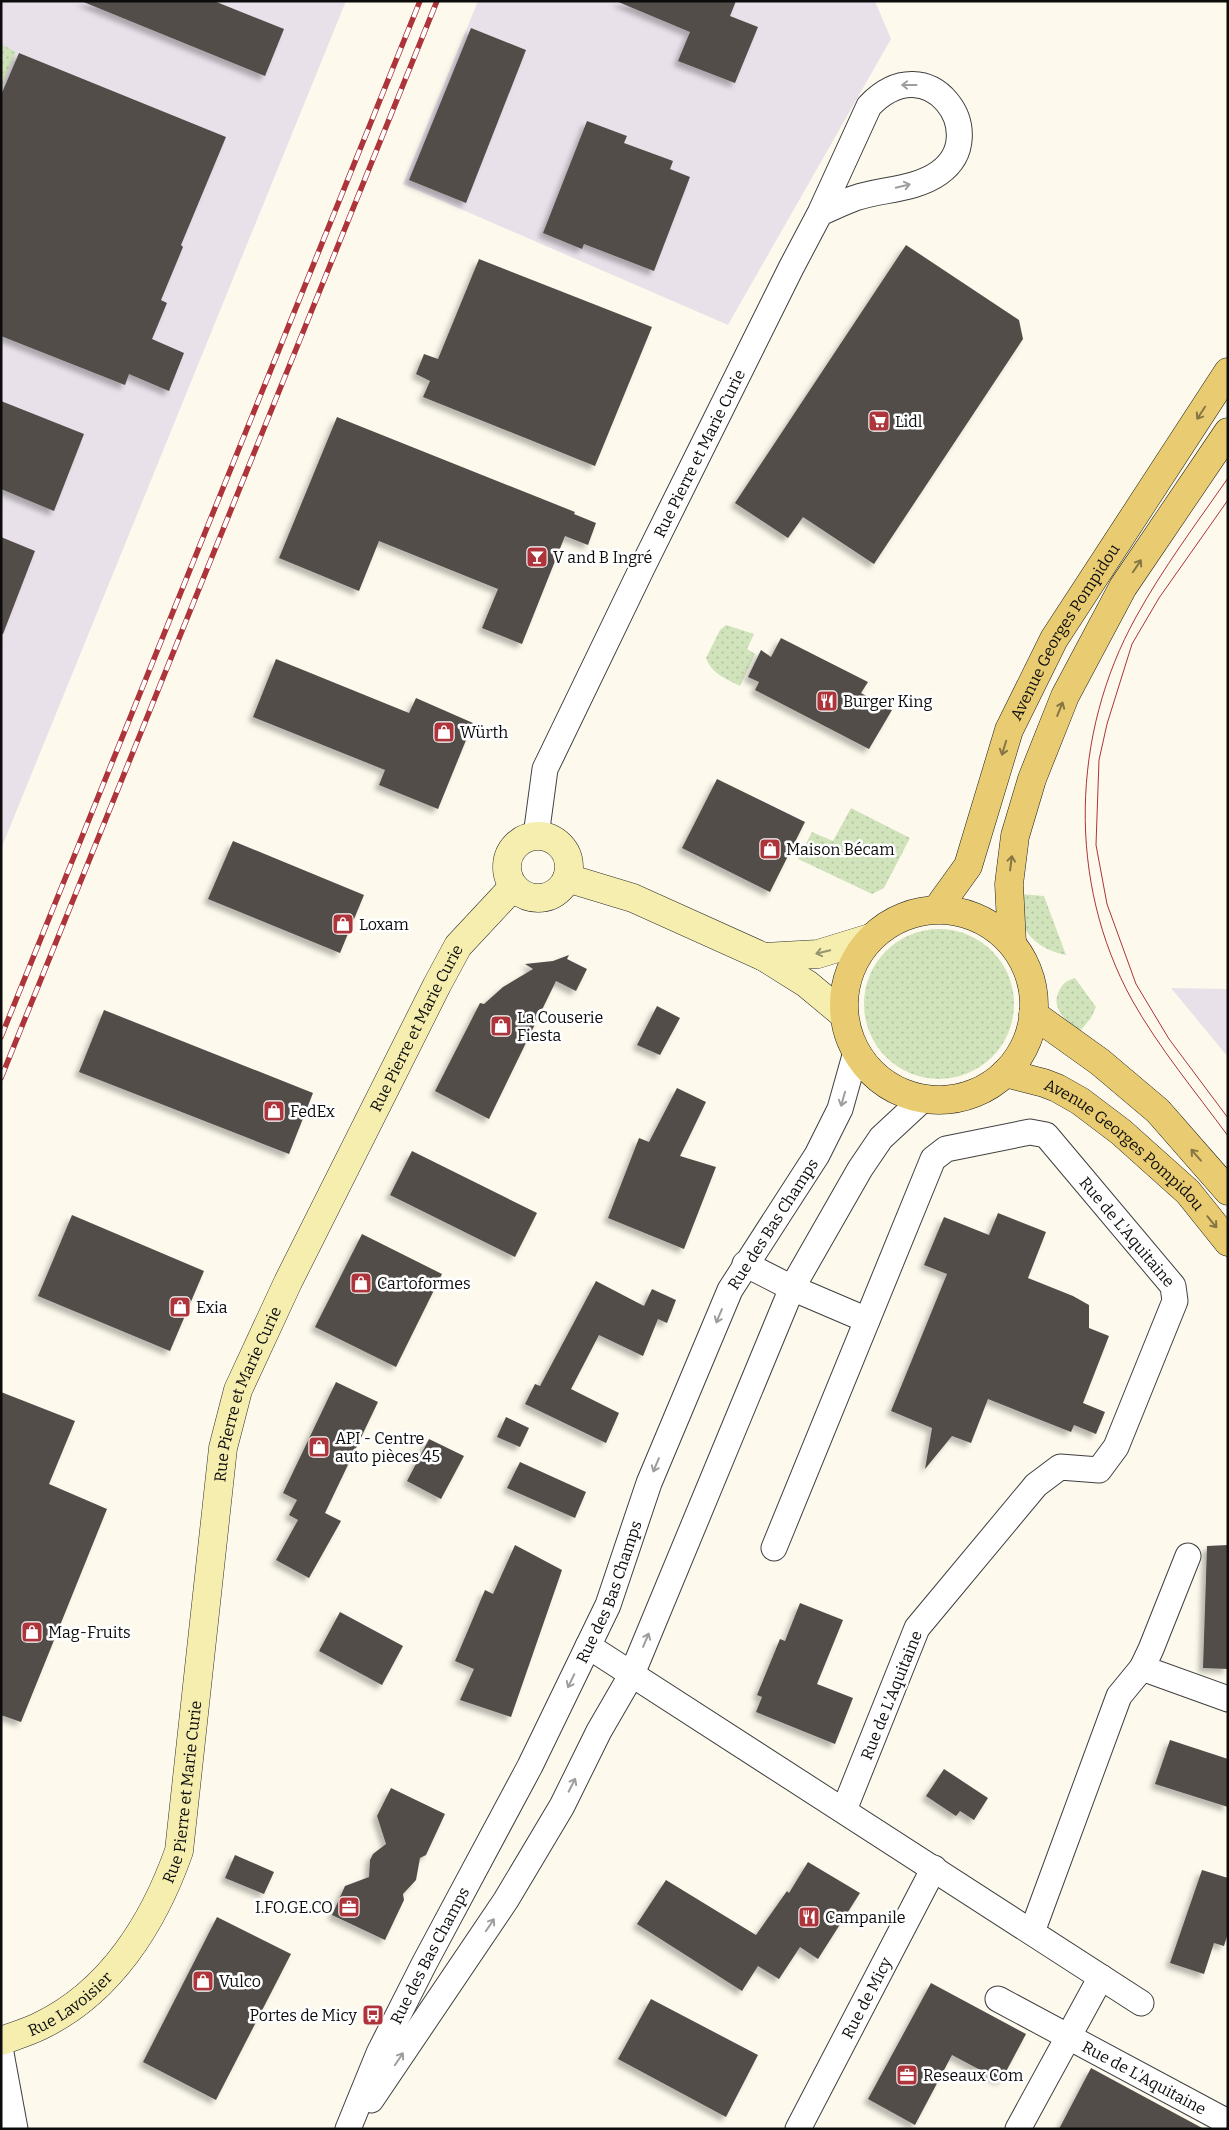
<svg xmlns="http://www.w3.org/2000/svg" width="1229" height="2130" font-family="Bitter,serif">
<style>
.industrial{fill:#e9e1ea}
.grass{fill:url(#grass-dots)}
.building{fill:#534d4a;filter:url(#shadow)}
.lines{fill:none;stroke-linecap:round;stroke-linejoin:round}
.street-casing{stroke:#3f3f3f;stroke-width:27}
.secondary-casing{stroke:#2e2e2e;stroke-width:29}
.primary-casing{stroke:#1d1d1d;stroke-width:29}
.street{stroke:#fff;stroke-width:25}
.secondary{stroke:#f6eeaf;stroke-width:28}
.primary{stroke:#e9cc71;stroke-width:28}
.tram{stroke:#ac343a;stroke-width:1}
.rail-casing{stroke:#ac343a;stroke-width:5.5}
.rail{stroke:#fff;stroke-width:4;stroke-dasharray:11;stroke-linecap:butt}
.oneway{stroke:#9e9e9e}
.oneway2{stroke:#867644}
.oneway3{stroke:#98946e}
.labels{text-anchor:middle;stroke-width:5;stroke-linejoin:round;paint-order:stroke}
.poi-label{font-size:16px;fill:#0c0c0c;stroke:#fff;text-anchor:start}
.street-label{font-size:16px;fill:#0c0c0c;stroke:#fff}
</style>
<defs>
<pattern id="grass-dots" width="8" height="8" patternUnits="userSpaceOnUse" patternTransform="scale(1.25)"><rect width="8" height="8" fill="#d0e3bb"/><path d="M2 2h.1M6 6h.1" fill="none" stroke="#b1c2a0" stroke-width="1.8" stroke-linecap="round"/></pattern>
<filter id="shadow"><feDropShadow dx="-4.5" dy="4.5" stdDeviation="2.5" flood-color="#0004"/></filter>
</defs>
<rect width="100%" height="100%" fill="#fdfaed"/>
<g class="industrial">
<path d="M1 1H346L1 849Z"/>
<path d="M478 1H875L891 39 728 325 403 184Z"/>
<path d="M1171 988 1228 989V1057Z"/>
</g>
<g class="grass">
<path d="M1 44 16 52 1 88Z"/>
<path d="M726 625 754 634 747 649 755 654 740 686C725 678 712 674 706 658L720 630Z"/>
<path d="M851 808 910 838 884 888 872 894 798 859 812 832 833 841Z"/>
<path d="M1021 894 1044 896 1066 955C1047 951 1030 942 1022 923 1019 915 1022 902 1021 894Z"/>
<circle cx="939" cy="1004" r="75"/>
<path d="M1075 978 1096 1007 1091 1018 1080 1031C1066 1022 1049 1007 1060 989 1063 983 1068 980 1075 978Z"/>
</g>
<g class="building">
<path d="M81 1H214L284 29 265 76Z"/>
<path d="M616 1H736L730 16 758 27 735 83 678 61 690 32Z"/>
<path d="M471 28 526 50 466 203 409 180Z"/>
<path d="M19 53 226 137 181 245 183 247 161 300 167 303 152 339 184 353 169 391 129 374 125 385 1 336V95Z"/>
<path d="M587 121 627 136 624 143 673 161 670 169 690 177 654 271 584 244 582 249 543 233Z"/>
<path d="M906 245 1019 320 1023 339 874 564 803 517 788 538 735 503Z"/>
<path d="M479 259 652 327 595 466 423 397 430 381 416 374 424 354 438 359Z"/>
<path d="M1 401 84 434 54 511 1 489Z"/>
<path d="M337 417 575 512 574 514 596 523 588 545 565 536 522 644 482 628 498 589 379 541 359 591 279 558Z"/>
<path d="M1 537 35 551 3 634H1Z"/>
<path d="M781 638 868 682 861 693 892 710 869 749 755 690 759 682 748 677 761 650 771 657Z"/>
<path d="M276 659 409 713 416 698 473 723 438 809 379 785 385 770 253 717Z"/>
<path d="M717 779 805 822 770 892 682 848Z"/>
<path d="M233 841 364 895 340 953 208 899Z"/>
<path d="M569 955 567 959 587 969 576 991 556 981 489 1119 435 1091 480 1003 484 1004 503 987 533 969 525 964 553 961Z"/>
<path d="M657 1006 680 1018 660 1055 637 1045Z"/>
<path d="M104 1010 313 1093 289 1154 79 1072Z"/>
<path d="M677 1088 706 1102 680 1156 716 1167 684 1249 608 1218 639 1138 649 1142Z"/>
<path d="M412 1151 537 1213 515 1257 390 1195Z"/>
<path d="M998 1213 1046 1232 1028 1278 1073 1296 1089 1305V1328L1109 1336 1083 1403 1105 1412 1096 1434 1074 1425 1071 1432 988 1399 971 1443 952 1436 925 1469 932 1428 891 1411 947 1274 924 1265 944 1217 989 1235Z"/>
<path d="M72 1215 204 1271 170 1351 38 1296Z"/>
<path d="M362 1234 442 1274 396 1367 315 1327Z"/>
<path d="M596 1281 644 1306 652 1289 676 1300 667 1323 658 1319 643 1356 599 1335 571 1389 619 1413 606 1443 525 1404 535 1384 540 1386Z"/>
<path d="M336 1382 378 1402 325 1513 341 1521 309 1578 276 1560 298 1520 289 1515 297 1500 283 1493Z"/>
<path d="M1 1392 75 1421 49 1484 107 1509 21 1722 1 1715Z"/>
<path d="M506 1417 529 1428 520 1447 497 1437Z"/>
<path d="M429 1439 464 1456 441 1499 407 1481Z"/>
<path d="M520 1462 586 1492 575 1518 507 1488Z"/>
<path d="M515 1545 562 1570 511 1717 460 1700 474 1669 455 1661 485 1590 493 1594Z"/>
<path d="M1228 1545V1669L1203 1668 1207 1546Z"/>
<path d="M800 1603 843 1620 817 1684 853 1698 835 1744 756 1712 762 1697 757 1695 780 1639 785 1641Z"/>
<path d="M340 1612 403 1646 382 1685 319 1651Z"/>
<path d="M1170 1740 1228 1759V1807L1155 1784Z"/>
<path d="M944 1769 988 1798 974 1820 960 1811 956 1816 926 1796Z"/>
<path d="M391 1788 445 1814 426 1855 420 1858 416 1880 403 1894 404 1900 385 1940 332 1915 345 1886 369 1877 370 1860 373 1854 386 1844 377 1816Z"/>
<path d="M235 1855 274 1872 264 1894 225 1878Z"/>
<path d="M808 1862 860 1893 818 1959 800 1947 779 1979 758 1966 742 1991 637 1924 666 1880 756 1935 787 1891 789 1893Z"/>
<path d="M1202 1870 1228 1878V1933L1224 1946 1214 1943 1204 1974 1170 1963Z"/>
<path d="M217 1917 291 1954 216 2100 143 2062Z"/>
<path d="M931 1983 1026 2034 1001 2081 952 2055 915 2125 868 2099Z"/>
<path d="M651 1999 758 2055 726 2117 618 2059Z"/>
<path d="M1091 2068 1204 2129H1059Z"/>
</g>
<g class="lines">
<g class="street-casing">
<g id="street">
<path id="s1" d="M536 836 545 769 642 568 791 268 820 213 869 106C929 43 993 135 939 173 915 190 882 189 855 198 844 202 832 208 820 213"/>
<path d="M745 1264 792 1288 867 1320"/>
<path id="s2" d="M774 1548 933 1159 946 1149 1030 1132 1046 1135 1173 1286 1175 1301 1116 1447 1099 1470 1060 1467 1036 1485 917 1628 844 1810"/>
<path d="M588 1646 1141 2003"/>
<path d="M1142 1668 1151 1649 1188 1556"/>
<path d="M1032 1932 1119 1696 1142 1668 1228 1699"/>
<path id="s3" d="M998 1999 1220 2118"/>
<path d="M1 2053 15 2129"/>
<path d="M371 2100 506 1900 562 1806 599 1731 632 1674 792 1288 860 1169 881 1138 923 1099"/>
<path id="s4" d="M348 2129 379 2053 424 1964 530 1766 608 1605 649 1483 730 1290 817 1155 840 1109 856 1052"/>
<path id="s5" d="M798 2129 934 1868"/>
<path d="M1018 2129 1101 1977"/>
</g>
</g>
<g class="secondary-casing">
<g id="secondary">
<circle cx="538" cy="867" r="31"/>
<path d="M567 878 633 898 764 957 807 984 843 1014"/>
<path d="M764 957 818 954 870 938"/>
<path id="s6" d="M1 2041C14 2036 28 2032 40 2026 111 1992 154 1922 179 1851L223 1448 238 1390 288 1282 437 985 458 946 513 887"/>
</g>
</g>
<g class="primary-casing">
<g id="primary">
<path id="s7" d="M937 909 968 866 1009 730 1054 639 1228 372"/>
<circle cx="939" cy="1005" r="95"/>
<path d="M1012 943 1009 884 1015 836 1032 779 1065 696 1123 587 1228 432"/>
<path d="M1033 1014 1100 1062 1158 1111 1228 1191"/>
<path id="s8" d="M1005 1073 1044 1083 1057 1088 1080 1101 1121 1132 1188 1192 1228 1242"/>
</g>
</g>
<use href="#street" class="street"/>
<use href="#secondary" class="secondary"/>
<use href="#primary" class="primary"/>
<g class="tram">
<path d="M1228 478C1196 524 1163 568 1136 617 1071 734 1067 882 1132 1000 1159 1048 1195 1091 1228 1136"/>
<path d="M1228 500 1159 598 1132 644 1107 724 1099 760 1096 845 1107 904 1136 984 1169 1039 1228 1118"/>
</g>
<g class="rail-casing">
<g id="rail">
<path d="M1 1037 420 1"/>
<path d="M1 1078 437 1"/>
</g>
</g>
<use href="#rail" class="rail"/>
</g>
<defs><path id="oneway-shaft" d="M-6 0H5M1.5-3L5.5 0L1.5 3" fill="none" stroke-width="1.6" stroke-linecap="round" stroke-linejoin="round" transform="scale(1.25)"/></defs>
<g class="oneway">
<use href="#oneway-shaft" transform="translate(909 85) rotate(180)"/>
<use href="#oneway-shaft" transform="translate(903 186) rotate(-14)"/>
<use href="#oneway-shaft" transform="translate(843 1099) rotate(106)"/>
<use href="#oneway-shaft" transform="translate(719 1316) rotate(113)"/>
<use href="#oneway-shaft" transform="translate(656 1465) rotate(113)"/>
<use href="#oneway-shaft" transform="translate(646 1640) rotate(-67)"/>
<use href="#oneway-shaft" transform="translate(571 1681) rotate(116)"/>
<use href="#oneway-shaft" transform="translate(572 1785) rotate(-63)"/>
<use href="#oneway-shaft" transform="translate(490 1925) rotate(-56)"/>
<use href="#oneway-shaft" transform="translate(399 2059) rotate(-56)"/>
</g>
<g class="oneway2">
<use href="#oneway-shaft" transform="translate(1201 413) rotate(123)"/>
<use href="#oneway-shaft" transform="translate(1137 566) rotate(-56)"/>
<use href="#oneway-shaft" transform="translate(1060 709) rotate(-68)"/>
<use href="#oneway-shaft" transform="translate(1004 748) rotate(107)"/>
<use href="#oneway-shaft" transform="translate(1011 863) rotate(-83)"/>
<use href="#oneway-shaft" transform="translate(1196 1155) rotate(-131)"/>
<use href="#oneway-shaft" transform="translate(1212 1222) rotate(51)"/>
</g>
<use class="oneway3" href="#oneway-shaft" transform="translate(823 952) rotate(166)"/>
<defs>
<g id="supermarket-square" transform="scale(1.125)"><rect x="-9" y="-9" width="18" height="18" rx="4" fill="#ac343a" stroke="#fff"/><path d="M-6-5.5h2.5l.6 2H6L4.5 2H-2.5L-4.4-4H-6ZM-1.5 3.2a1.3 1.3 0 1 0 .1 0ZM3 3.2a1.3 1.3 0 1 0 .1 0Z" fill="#fff"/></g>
<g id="bar-square" transform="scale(1.125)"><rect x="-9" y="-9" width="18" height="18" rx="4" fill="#ac343a" stroke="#fff"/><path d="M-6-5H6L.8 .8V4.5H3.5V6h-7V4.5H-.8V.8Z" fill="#fff"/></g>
<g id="restaurant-square" transform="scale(1.125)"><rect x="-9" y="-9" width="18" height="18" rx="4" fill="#ac343a" stroke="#fff"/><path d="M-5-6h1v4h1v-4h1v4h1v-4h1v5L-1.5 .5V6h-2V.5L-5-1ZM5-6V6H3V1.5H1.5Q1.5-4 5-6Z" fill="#fff"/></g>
<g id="shop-square" transform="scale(1.125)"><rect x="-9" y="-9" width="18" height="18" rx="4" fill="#ac343a" stroke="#fff"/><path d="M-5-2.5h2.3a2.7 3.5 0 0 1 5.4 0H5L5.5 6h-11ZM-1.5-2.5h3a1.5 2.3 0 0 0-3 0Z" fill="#fff"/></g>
<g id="office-square" transform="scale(1.125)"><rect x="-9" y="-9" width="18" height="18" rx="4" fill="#ac343a" stroke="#fff"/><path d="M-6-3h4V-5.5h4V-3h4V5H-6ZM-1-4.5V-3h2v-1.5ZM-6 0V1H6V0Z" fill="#fff"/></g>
<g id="bus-square" transform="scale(1.125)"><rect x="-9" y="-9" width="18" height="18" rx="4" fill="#ac343a" stroke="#fff"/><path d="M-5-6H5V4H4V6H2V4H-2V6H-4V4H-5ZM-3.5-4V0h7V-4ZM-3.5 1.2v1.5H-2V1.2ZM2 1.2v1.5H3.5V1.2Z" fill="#fff"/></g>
</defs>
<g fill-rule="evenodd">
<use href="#supermarket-square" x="879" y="421"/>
<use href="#bar-square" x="537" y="557"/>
<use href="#restaurant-square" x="827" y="701"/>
<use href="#shop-square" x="444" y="732"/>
<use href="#shop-square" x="770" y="849"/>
<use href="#shop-square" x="343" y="924"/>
<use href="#shop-square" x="501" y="1026"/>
<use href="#shop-square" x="274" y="1111"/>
<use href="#shop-square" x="361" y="1283"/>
<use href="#shop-square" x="180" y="1307"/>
<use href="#shop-square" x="319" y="1447"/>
<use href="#shop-square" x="32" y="1632"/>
<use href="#office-square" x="349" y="1907"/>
<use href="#restaurant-square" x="809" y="1917"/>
<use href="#shop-square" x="203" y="1981"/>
<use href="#bus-square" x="373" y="2015"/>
<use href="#office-square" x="907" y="2075"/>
</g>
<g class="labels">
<g class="poi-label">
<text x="895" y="427">Lidl</text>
<text x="553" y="563">V and B Ingré</text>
<text x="843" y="707">Burger King</text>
<text x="460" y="738">Würth</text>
<text x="786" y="855">Maison Bécam</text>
<text x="359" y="930">Loxam</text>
<text x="517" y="1023">La Couserie<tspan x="517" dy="18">Fiesta</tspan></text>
<text x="290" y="1117">FedEx</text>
<text x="377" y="1289">Cartoformes</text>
<text x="196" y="1313">Exia</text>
<text x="335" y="1444">API - Centre<tspan x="335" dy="18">auto pièces 45</tspan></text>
<text x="48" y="1638">Mag-Fruits</text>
<text x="333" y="1913" text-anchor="end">I.FO.GE.CO</text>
<text x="825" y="1923">Campanile</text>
<text x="219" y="1987">Vulco</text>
<text x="357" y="2021" text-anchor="end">Portes de Micy</text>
<text x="923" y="2081">Reseaux Com</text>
</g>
<g class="street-label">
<text dy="6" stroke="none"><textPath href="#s1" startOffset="419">Rue Pierre et Marie Curie</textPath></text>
<text dy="6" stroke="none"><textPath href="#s7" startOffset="308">Avenue Georges Pompidou</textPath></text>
<text dy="6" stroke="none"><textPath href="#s6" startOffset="1140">Rue Pierre et Marie Curie</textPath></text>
<text dy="6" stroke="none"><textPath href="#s8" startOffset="142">Avenue Georges Pompidou</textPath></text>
<text dy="6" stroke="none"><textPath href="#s4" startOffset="1002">Rue des Bas Champs</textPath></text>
<text dy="6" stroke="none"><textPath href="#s2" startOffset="665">Rue de L'Aquitaine</textPath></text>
<text dy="6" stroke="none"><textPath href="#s6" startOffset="735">Rue Pierre et Marie Curie</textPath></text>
<text dy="6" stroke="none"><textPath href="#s4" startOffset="598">Rue des Bas Champs</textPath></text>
<text transform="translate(891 1695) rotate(-68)" y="6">Rue de L'Aquitaine</text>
<text dy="6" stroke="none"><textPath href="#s6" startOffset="330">Rue Pierre et Marie Curie</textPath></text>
<text dy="6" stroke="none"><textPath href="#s4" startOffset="192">Rue des Bas Champs</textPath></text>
<text dy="6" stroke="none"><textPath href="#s5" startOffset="148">Rue de Micy</textPath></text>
<text dy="6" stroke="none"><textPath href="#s6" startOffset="79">Rue Lavoisier</textPath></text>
<text dy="6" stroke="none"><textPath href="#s3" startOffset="166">Rue de L'Aquitaine</textPath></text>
</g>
</g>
<rect width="1229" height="2130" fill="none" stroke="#0c0c0c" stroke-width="5"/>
</svg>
